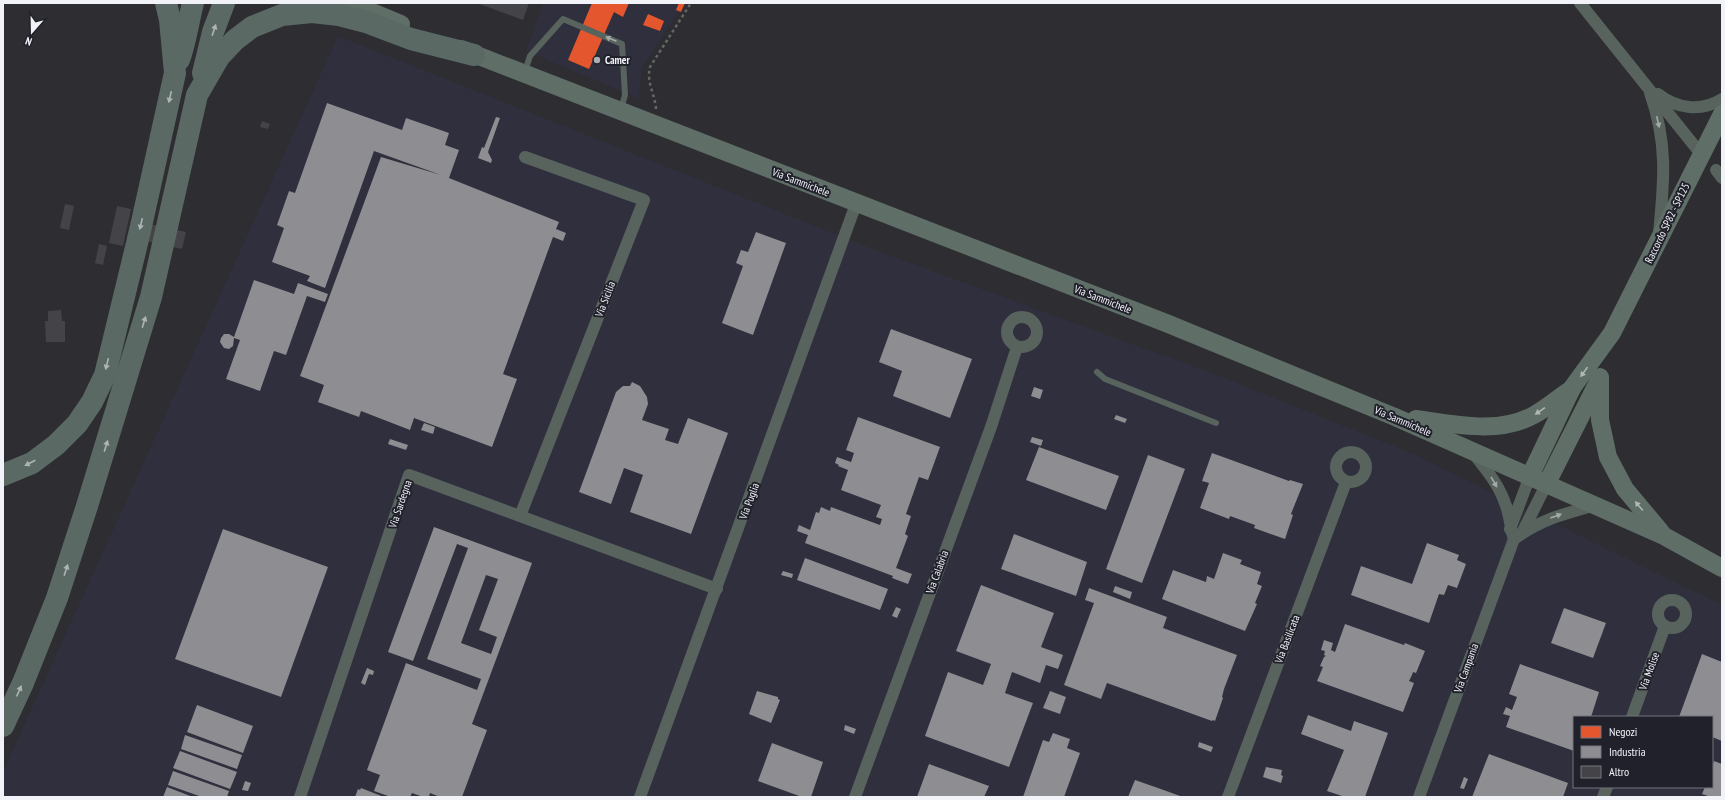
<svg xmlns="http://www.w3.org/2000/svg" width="1725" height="800" font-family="'PT Sans Narrow',sans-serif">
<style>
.built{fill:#2f2f3d;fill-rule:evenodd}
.shops{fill:#e4572e}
.industry{fill:#8d8d92;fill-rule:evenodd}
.building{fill:#444448}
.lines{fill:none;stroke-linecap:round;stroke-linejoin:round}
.path{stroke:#616866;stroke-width:2.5;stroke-dasharray:3 3;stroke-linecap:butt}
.lane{stroke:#57635c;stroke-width:6}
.street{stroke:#57635c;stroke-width:12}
.secondary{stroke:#5f6f67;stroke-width:18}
.highway{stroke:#5a6963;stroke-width:22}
.oneway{fill:#aeb4b6}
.oneway2{fill:#a4aaaa}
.oneway3{fill:#b0b7b7}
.poi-dot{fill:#adadb3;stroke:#21212b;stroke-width:1.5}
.labels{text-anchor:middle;stroke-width:4;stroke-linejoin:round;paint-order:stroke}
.poi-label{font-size:11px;font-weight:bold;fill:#f2f2f9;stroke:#21212b;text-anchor:start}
.street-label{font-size:11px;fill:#f2f2f9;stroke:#21212b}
</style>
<rect width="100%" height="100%" fill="#2d2d32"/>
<g class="built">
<path d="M543 3H684L642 68 639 99 526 51Z"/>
<path d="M338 36 886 254 1212 373 1414 454 1722 605V797H3V771ZM1574 717H1712V787H1574Z"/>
</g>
<g class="shops">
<path d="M592 3H629L623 17 614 12 589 69 568 60Z"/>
<path d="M679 3H685L681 12 676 10Z"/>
<path d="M648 14 664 21 660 31 643 25Z"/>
</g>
<g class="industry">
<path d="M327 103 402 130 406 118 449 133 445 145 459 150 449 178 559 222 556 229 566 233 563 241 553 237 503 374 517 379 492 447 414 418 410 430 361 411 359 417 318 402 324 385 300 376 381 157 441 175 374 151 325 288 307 281 310 276 272 262 284 228 277 225 289 191 295 193Z"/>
<path d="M496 117 500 118 488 152 492 160 491 163 478 158 482 147 484 148Z"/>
<path d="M756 232 786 243 753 335 722 323 743 266 736 263 741 250 748 252Z"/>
<path d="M254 280 294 294 298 283 328 294 325 302 307 296 286 355 274 351 260 391 226 379 240 340 234 338 233 346 229 349 224 348 220 342 221 338 224 334H229L234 337Z"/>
<path d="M891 329 972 359 950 418 893 396 902 371 879 362Z"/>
<path d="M632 382 640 386 647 397 648 404 642 420 669 429 665 440 678 444 688 418 728 433 691 534 630 512 643 475 624 468 611 504 579 492 616 392 623 386H630Z"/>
<path d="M1034 387 1043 390 1040 399 1031 396Z"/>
<path d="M1116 415 1127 419 1125 423 1114 419Z"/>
<path d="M858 417 940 447 928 480 919 477 906 514 911 516 905 534 908 536 896 568 912 574 908 584 892 578 893 576 805 543 808 535 797 531 799 525 810 530 816 512 819 513 821 507 830 511 831 507 880 525 882 519 876 517 881 505 841 490 848 470 838 466 839 465 835 463 837 457 851 462 854 453 846 450Z"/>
<path d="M424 423 435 427 433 434 421 430Z"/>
<path d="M1032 437 1043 440 1041 446 1030 442Z"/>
<path d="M390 439 408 445 406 450 388 444Z"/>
<path d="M1039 447 1119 476 1106 510 1026 480Z"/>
<path d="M1212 453 1289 481 1290 480 1303 484 1291 514 1293 515 1285 539 1254 528 1255 525 1230 516 1229 519 1200 508 1209 483 1202 481Z"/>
<path d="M1148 455 1185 469 1142 583 1106 569Z"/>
<path d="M434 527 532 563 472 724 487 730 462 797H440L430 793 429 797H423L412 793 410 797H391L374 791 380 775 367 770 406 663 477 690 481 679 427 659 468 548 457 544 413 661 388 652ZM486 575 498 579 479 630 497 637 491 654 461 643Z"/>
<path d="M223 529 328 567 281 697 175 659Z"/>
<path d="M1014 534 1087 562 1076 596 1001 569Z"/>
<path d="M1427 543 1459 555 1457 560 1466 564 1457 588 1448 585 1444 595 1439 594 1429 623 1351 595 1361 566 1412 584Z"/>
<path d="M1223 553 1242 560 1240 564 1261 572 1257 584 1262 586 1255 603 1257 604 1245 631 1162 599 1173 570 1206 582 1207 576 1214 579Z"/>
<path d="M805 558 888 589 880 610 797 580Z"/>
<path d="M783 571 793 574 792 578 781 575Z"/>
<path d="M981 585 1054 613 1041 647 1063 655 1058 669 1046 665 1040 683 1012 672 1005 693 1033 703 1009 767 925 736 948 672 983 685 991 664 956 651Z"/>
<path d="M1115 586 1132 592 1130 599 1113 592Z"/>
<path d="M1089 588 1167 617 1163 628 1237 655 1224 689 1222 697 1223 698 1215 721 1213 720 1212 721 1107 683 1101 699 1064 685 1094 603 1085 600Z"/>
<path d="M896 607 901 609 897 618 892 616Z"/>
<path d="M1564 608 1606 623 1593 658 1551 643Z"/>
<path d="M1345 624 1404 645 1405 643 1425 651 1416 673 1413 672 1412 675 1409 681 1414 683 1403 712 1317 681 1323 667 1320 666 1324 657 1326 656 1324 655 1325 651 1321 650 1324 640 1333 643 1331 650 1335 652Z"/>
<path d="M1702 654 1722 662V741L1712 737V717H1679Z"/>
<path d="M1520 664 1599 692 1591 717H1574V751L1506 727 1510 716 1503 714 1506 707 1512 710 1517 697 1509 694Z"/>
<path d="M367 668 374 671 373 675 369 674 365 685 361 683Z"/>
<path d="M757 691 778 697V699L780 700 771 723 749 714Z"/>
<path d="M1050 691 1066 697 1060 714 1043 708Z"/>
<path d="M197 705 253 726 243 753 187 732Z"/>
<path d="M1308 715 1351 731 1354 721 1388 733 1365 797H1345L1327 791 1344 750 1301 734Z"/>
<path d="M845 725 856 729 854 734 844 730Z"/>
<path d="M1053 733 1070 739 1067 748 1080 753 1064 797H1023L1043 740 1049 742Z"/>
<path d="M185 735 242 755 237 769 181 749Z"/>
<path d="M1199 742 1213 747 1211 752 1198 747Z"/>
<path d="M772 743 823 762 811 797H802L758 781Z"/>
<path d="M180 751 237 772 230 789 173 768Z"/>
<path d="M1489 754 1568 783 1563 797H1472Z"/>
<path d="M1714 761 1722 764V797H1711L1702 794 1705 787H1712V767Z"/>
<path d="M929 764 989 786 984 797H917Z"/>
<path d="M1266 767 1282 770 1281 775 1283 776 1281 783 1263 777Z"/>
<path d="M173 771 229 791 227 797H202L168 785Z"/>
<path d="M1464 777 1468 779 1464 789 1460 788Z"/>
<path d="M1135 780 1158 788 1183 797H1128Z"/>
<path d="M245 781 251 783 248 791 242 790Z"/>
<path d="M167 787 193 797H163Z"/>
<path d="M361 788 384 797H355L358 789 360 790Z"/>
</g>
<g class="building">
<path d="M477 3H529L523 20Z"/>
<path d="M262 121 270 124 268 129 260 127Z"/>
<path d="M65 204 74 206 69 230 60 228Z"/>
<path d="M117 206 131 209 123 246 109 243Z"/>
<path d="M131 220 186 232 182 249 127 237Z"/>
<path d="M99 244 107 246 103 265 95 263Z"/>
<path d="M61 310 62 321H65V342H46L45 321H48V311Z"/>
</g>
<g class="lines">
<path class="path" d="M656 109C655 94 646 82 650 67L691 3"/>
<g class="lane">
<path d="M525 71 530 56 563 19 622 44 625 95 621 109"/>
<path d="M1097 372 1105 379 1216 423"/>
</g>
<g class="street">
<path d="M1580 3 1701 154"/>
<path d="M1650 93C1668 143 1664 182 1659 233"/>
<path d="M1658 94C1677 109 1701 112 1722 99"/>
<path d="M1716 170 1722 178"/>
<circle cx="1022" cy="332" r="15"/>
<circle cx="1351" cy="467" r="15"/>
<path d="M1473 453C1486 469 1500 486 1506 506 1510 516 1510 528 1514 539"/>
<path d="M520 516 644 200 525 157"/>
<path d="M1510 529 1530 476"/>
<path d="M1522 533 1547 483"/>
<circle cx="1672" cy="614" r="14"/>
<path d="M1632 717 1665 626"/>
<path d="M300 797 409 475 717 589"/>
<path d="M640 797 856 204"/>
<path d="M855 797 991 427 1017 347"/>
<path d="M1228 797 1346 482"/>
<path d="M1419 797 1514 539C1542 519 1563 514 1596 505"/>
<path d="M1603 797 1607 787"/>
</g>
<g class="secondary">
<path d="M350 3 401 24"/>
<path d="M461 49 1166 323 1395 417 1664 536 1722 568"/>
<path d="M1600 377V420L1608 457 1625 489 1661 532"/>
<path d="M1416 419C1454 424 1498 435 1534 415 1547 408 1559 397 1572 389"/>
<path d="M1530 476 1572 388 1612 333 1722 114"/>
<path d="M1547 483 1599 380"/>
</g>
<g class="highway">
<path d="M179 60C186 41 188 22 193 3"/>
<path d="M203 73 213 32 224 3"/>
<path d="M3 475 32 463 56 445 77 424 92 402 105 375 140 231 175 73 170 20 166 3"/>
<path d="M3 726 23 683 57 598 87 506 151 297 197 95 219 57 235 40 252 27 282 15 312 12 339 15 366 22 411 39 474 55"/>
</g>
</g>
<defs><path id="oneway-solid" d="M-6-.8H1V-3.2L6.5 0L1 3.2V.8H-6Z"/></defs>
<g class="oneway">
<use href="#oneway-solid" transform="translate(214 30) rotate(-72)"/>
<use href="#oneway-solid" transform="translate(170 97) rotate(103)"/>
<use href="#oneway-solid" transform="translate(141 224) rotate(103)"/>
<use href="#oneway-solid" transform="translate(144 322) rotate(-73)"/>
<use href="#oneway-solid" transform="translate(107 364) rotate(104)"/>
<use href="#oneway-solid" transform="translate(106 446) rotate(-73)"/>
<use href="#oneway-solid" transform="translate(30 463) rotate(152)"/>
<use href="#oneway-solid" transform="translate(66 570) rotate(-72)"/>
<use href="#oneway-solid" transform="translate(19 691) rotate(-66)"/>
</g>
<g class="oneway2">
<use href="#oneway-solid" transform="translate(611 39) rotate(-157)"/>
<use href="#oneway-solid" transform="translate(1658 122) rotate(77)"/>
<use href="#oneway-solid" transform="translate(1494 482) rotate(60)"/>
<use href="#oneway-solid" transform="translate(1556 516) rotate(-20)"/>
</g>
<g class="oneway3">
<use href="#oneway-solid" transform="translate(1584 372) rotate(126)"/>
<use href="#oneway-solid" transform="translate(1540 411) rotate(145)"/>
<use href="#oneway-solid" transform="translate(1639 506) rotate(-130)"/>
</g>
<circle class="poi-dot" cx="597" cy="60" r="4"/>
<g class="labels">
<g class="poi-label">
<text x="605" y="64">Camer</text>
</g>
<g class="street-label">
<text transform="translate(801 182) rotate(21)" y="4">Via Sammichele</text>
<text transform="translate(1667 223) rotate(-64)" y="4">Raccordo SP82 - SP125</text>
<text transform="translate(605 299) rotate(-69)" y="4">Via Sicilia</text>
<text transform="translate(1103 299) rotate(21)" y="4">Via Sammichele</text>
<text transform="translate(1403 421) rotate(23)" y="4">Via Sammichele</text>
<text transform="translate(749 501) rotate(-70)" y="4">Via Puglia</text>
<text transform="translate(400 504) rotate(-71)" y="4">Via Sardegna</text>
<text transform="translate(937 572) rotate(-70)" y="4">Via Calabria</text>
<text transform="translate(1287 639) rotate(-69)" y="4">Via Basilicata</text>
<text transform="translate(1466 668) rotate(-70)" y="4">Via Campania</text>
<text transform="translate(1649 671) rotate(-70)" y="4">Via Molise</text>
</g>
</g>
<rect width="1725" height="800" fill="none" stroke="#f2f2f9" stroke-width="8"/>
<rect x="1573" y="716" width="140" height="72" fill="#21212b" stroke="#75757d"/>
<rect x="1581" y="726" width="20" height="12" fill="#e4572e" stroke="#75757d"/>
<text x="1609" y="736" font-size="12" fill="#f2f2f9">Negozi</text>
<rect x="1581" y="746" width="20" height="12" fill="#8d8d92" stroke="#75757d"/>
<text x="1609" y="756" font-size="12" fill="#f2f2f9">Industria</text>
<rect x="1581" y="766" width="20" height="12" fill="#444448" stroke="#75757d"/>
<text x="1609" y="776" font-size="12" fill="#f2f2f9">Altro</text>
<g transform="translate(32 32) rotate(200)" stroke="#21212b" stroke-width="3" paint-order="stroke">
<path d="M0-3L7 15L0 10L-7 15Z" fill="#f2f2f9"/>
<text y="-6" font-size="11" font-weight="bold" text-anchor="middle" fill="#f2f2f9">N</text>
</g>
</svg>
